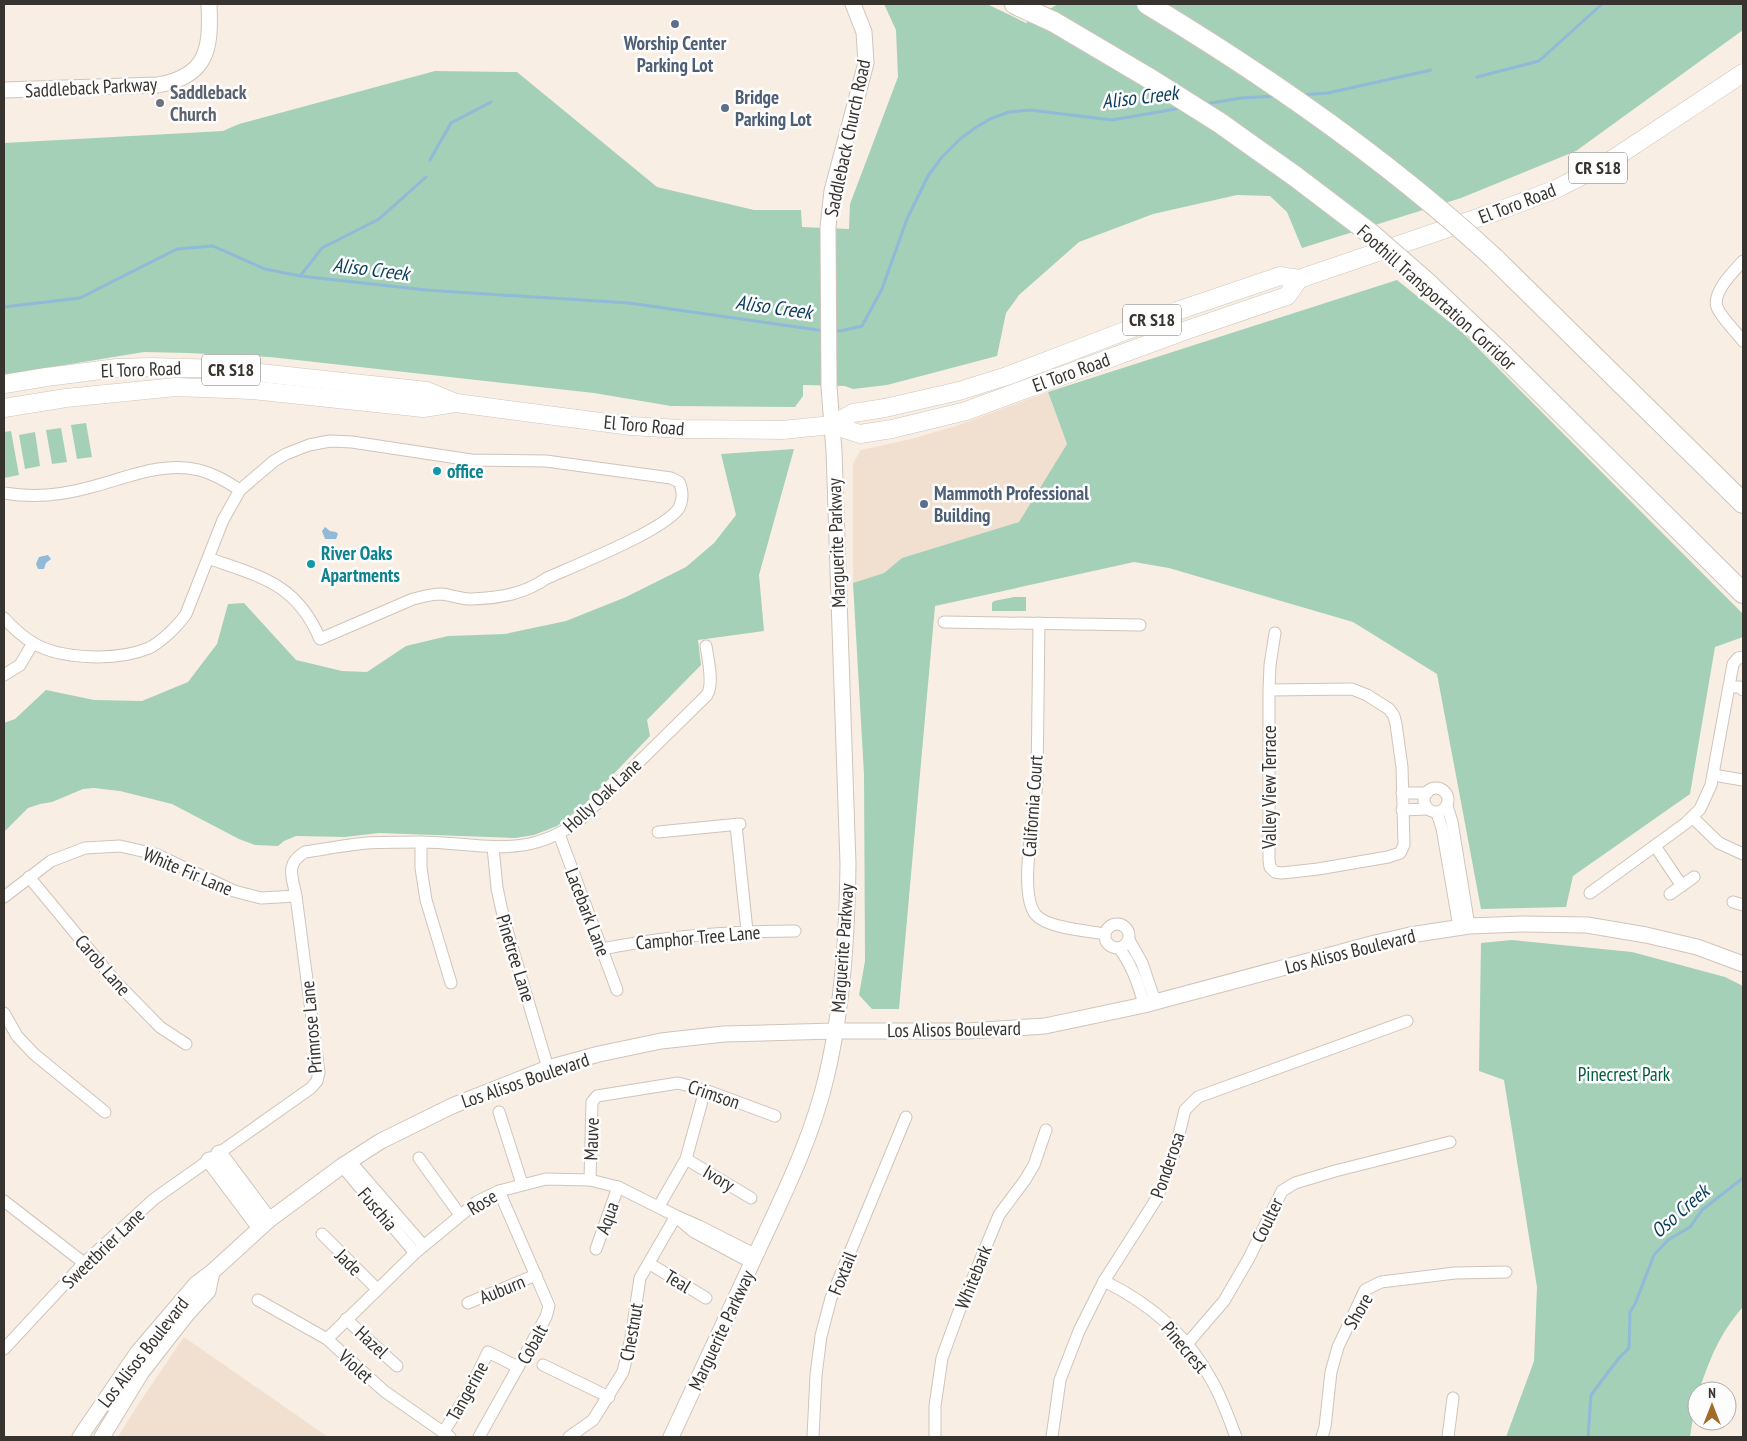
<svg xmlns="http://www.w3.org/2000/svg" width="1747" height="1441" font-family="'PT Sans Narrow',sans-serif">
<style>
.built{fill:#f1e0d0}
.green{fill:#a3d0b7}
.water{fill:#91b9d8}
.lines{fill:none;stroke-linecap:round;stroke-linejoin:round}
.stream{stroke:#91b9d8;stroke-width:3}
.street-casing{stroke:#cfc4ba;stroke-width:13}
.secondary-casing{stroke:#cfc4ba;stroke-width:17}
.primary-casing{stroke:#cfc4ba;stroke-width:19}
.highway-casing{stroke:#cfc4ba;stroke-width:22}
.street{stroke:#fff;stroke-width:11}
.secondary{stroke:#fff;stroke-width:15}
.primary{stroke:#fff;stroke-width:18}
.highway{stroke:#fff;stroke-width:20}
.highway-bridge-casing{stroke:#cfc4ba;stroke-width:22;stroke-linecap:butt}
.highway-bridge{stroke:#fff;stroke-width:20}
.service-dot{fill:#5c6f8a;stroke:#fdfdfd;stroke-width:2}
.worship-dot{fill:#6b7280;stroke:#fdfdfd;stroke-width:2}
.culture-dot{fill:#0f9aa8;stroke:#fdfdfd;stroke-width:2}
.labels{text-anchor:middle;stroke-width:5;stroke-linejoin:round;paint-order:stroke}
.shield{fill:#fdfdfd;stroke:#72706d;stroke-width:1}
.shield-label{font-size:18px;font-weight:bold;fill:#37332f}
.service-label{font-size:19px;font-weight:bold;fill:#4e5e75;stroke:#fdfdfd;text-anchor:start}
.street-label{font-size:19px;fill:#37332f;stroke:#fdfdfd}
.worship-label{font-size:19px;font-weight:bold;fill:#5b616d;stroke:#fdfdfd;text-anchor:start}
.culture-label{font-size:19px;font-weight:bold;fill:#0d838f;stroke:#fdfdfd;text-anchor:start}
.park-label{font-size:19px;fill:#065c3c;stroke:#fdfdfd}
.water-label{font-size:20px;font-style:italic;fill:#093d5b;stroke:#fdfdfd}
</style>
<rect width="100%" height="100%" fill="#f9eee4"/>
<g class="built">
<path d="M1048 392 1067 444 1019 522 902 558 884 573 853 583V463L861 450 911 439 959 425Z"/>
<path d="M184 1337 328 1437H118L137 1406Z"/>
</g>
<g class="green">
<path d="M884 4H987L1026 23 1058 4H1743V30L1576 151 1461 198 1302 248 1287 212 1270 196 1237 195 1153 214 1079 242 1019 295 1006 313 997 356 887 385 853 389 845 386 803 385V396L795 407 671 406 594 393 270 357 188 353 144 352 4 375V143L223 131 239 124 435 71 517 72 657 187 754 210H801L802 227 849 229 850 204 898 77 896 30Z"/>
<path d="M1397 280 1463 333 1743 614V637L1715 647 1690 794 1573 876 1566 907 1481 909 1437 674 1353 622 1169 568 1134 562 935 606 899 1009H872L859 995 865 961 864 774 853 583 884 573 902 558 1019 522 1067 444 1048 392Z"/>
<path d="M86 423 92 457 77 459 71 425Z"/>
<path d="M61 428 67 462 52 464 46 430Z"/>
<path d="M11 431 19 475 4 478V432Z"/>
<path d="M35 432 40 466 25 469 19 435Z"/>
<path d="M794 449 759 575 764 631 698 640 701 665 647 720 650 736 583 806 557 826 534 835 515 838 379 833 345 837 296 836 284 841 278 846 255 845 239 839 172 804 120 791 94 788 83 789 52 802 40 804 28 808 4 832V723L15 719 46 690 94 700 142 701 188 682 217 644 228 604 244 603 296 660 342 671 367 672 406 646 448 636 505 634 566 621 626 597 686 567 714 543 736 515 721 454Z"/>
<path d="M1014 597H1026V611H992V603L994 601Z"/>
<path d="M1512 940 1632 952 1725 977 1743 986V1307C1720 1333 1710 1358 1699 1391H1697L1690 1437H1506L1534 1361 1537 1287 1504 1080 1479 1071 1481 943Z"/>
</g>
<g class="water">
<path d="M325 527 330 531 336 532 338 534 336 539H325L322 531Z"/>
<path d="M48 555 51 559 46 563 44 569H38L36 564 39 557Z"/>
</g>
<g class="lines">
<g class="stream">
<path d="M1477 77 1539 61 1602 4"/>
<path d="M1302 95 1328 93 1431 70"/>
<path d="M1205 104 1241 98 1275 96"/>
<path d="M430 160 451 123 491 102"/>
<path d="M301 275 322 248 379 219 426 177"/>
<path d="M4 307 80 298 177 249 213 246 265 269 300 276 426 290 629 303 825 331"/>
<path d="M833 331H840L862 326 882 289 907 219 928 176 942 157 960 139 975 128 990 119 1009 112 1030 110 1112 120 1181 108"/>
<path d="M1588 1437 1591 1395 1619 1358 1629 1348 1630 1312 1635 1304 1654 1255 1668 1240 1690 1227 1702 1210 1743 1178"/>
</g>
<g class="street-casing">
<g id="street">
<path d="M1743 261C1734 271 1712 292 1717 307 1720 316 1736 332 1743 341"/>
<path d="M4 493C33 498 63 495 91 487 126 478 163 461 199 470 215 474 227 482 240 490"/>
<path d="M4 618C12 627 22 636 33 643 62 660 118 661 149 648 161 642 178 626 186 614L223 520 240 490 274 461 286 454 309 445 330 441 352 442 471 460 546 461 671 478 679 482C683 490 683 500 679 508 665 530 574 566 547 578 524 594 500 598 472 599 461 599 451 595 441 594 431 594 422 597 413 599L320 639C296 583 261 577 208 558"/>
<path d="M944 622 1140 625"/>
<path d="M1039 623C1038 676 1038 728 1037 780 1036 810 1017 893 1036 915 1047 928 1089 931 1105 934"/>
<path d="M4 675 20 665 33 643"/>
<path d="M1729 687H1740L1743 690"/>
<path d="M1269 690 1352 689 1367 695 1389 709 1394 716 1396 724 1402 767 1404 845 1400 853 1388 857 1318 869 1282 873 1275 872 1270 867 1269 860V690L1270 665 1275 633"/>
<path d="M1713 775 1743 780"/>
<circle cx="1436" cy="800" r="12"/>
<path d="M1402 793H1427"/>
<path d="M1447 806 1452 822 1469 926"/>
<path d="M1402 810 1427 809"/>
<path d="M1437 813 1442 828 1459 927"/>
<path d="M1692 817 1719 843 1743 854"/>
<path d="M736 825 747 931"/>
<path d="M658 832 740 824"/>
<path d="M559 834 617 990"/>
<path d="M421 842V868L426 900 451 983"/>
<path d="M1655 846 1682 886"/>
<path d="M493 847 497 888 504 920 548 1068"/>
<path d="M29 877 115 981 160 1027 186 1044"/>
<path d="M1590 893 1686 823 1700 809 1711 785 1733 664 1738 658 1743 657"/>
<path d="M1670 894 1694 877"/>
<path d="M4 897 51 861 85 848 120 846 155 854 234 891 261 898 296 896"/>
<path d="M1733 902 1743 905"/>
<circle cx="1117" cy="936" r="12"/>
<path d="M1129 940 1142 963 1155 1001"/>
<path d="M1119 948C1132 965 1139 985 1144 1005"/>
<path d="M602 949C666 936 730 931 795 931"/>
<path d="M4 1013 17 1036 34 1054 105 1112"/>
<path d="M499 1112 522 1184"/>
<path d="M419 1158 460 1215"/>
<path d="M686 1159 751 1198"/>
<path d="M350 1161 423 1245"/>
<path d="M342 1166 415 1253"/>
<path d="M590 1180 592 1102 597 1096 678 1083 705 1090 775 1116"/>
<path d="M4 1201 84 1263"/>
<path d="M659 1206 686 1159 705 1090"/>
<path d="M681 1221 694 1232 752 1263"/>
<path d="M322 1234 377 1289"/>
<path d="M596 1249 618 1187"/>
<path d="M650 1264 706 1298"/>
<path d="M1104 1281C1149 1303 1188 1336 1212 1381 1222 1398 1229 1419 1236 1437"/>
<path d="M258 1300 327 1339 384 1391 450 1437"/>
<path d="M468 1303 536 1275"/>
<path d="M346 1319 397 1366"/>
<path d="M327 1339 415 1253 478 1201 499 1191 546 1179 590 1180 618 1187 676 1216 699 1226 756 1255"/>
<path d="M1187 1344 1224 1301 1249 1258 1282 1191 1295 1183 1335 1171 1450 1142"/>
<path d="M4 1349 84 1263 154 1199 311 1088 317 1081 319 1072 296 896C292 876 285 864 305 852 325 849 346 845 366 843 383 842 402 842 419 842 482 842 526 862 581 819L707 695C714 684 708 659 706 646"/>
<path d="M543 1365 609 1397"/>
<path d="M443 1433 469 1391 488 1352 518 1367"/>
<path d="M479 1437 546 1317 549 1306 499 1191"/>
<path d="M569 1437 593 1420 623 1372 631 1338 640 1278 676 1216"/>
<path d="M813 1437 816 1375 821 1336 831 1298 906 1117"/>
<path d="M935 1437V1406L942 1358 958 1314 999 1215 1025 1180 1034 1165 1046 1130"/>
<path d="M1052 1437 1060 1380 1079 1331 1104 1281 1157 1198 1174 1154 1185 1110 1198 1097 1407 1021"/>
<path d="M1322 1437 1325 1427 1331 1372 1338 1347 1365 1290 1381 1282 1455 1273 1506 1272"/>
<path d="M1448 1437 1453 1398"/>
</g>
</g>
<g class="secondary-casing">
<g id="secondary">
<path d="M4 90 158 85C208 76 211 49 209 4"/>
<path d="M219 1153 269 1220"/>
<path d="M209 1160 260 1228"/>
<path d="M80 1437 138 1352 196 1284 212 1272 269 1220 342 1166 381 1141 452 1106 548 1068 599 1054 661 1041 724 1034 835 1031H968L1045 1026 1144 1005 1375 943 1410 935 1469 926 1522 924 1587 925 1646 935 1697 947 1743 964"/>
<path d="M102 1437 141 1373 187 1314 208 1291 212 1272"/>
<path d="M671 1437C700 1376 728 1314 757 1252 784 1194 813 1136 827 1074 843 1005 847 934 848 864L834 451 829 387 828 227 832 191 866 63 864 32 853 4"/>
</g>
</g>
<g class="primary-casing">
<g id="primary">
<path d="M4 384 47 377 117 368 151 367 224 369 427 391 456 403 631 426 680 429 782 430 832 425 860 434 892 429 966 411 1184 331 1287 296 1299 279"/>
<path d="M4 408 66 398 176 387 252 390 423 408 456 403"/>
<path d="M832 425 853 413 885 408 959 391 1007 376 1177 311 1280 276 1299 279 1504 209 1556 189 1607 163 1743 73"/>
</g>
</g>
<g class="highway-casing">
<g id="highway">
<path d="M1015 4 1054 22"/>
<path d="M1494 258 1743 503"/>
<path d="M1425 281 1502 354 1743 593"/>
</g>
</g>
<use href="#street" class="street"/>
<use href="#secondary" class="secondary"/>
<use href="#primary" class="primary"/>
<use href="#highway" class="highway"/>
<g class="highway-bridge-casing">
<g id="highway-bridge">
<path d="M1147 4C1270 78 1389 161 1494 258"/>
<path d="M1054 22 1147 77 1220 123 1296 177 1371 234 1425 281"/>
</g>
</g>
<use href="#highway-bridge" class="highway-bridge"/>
</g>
<g class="service-dot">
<circle cx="675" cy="24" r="5"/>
<circle cx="725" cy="108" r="5"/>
<circle cx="924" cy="504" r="5"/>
</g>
<circle class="worship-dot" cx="160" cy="103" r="5"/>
<g class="culture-dot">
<circle cx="437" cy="471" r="5"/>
<circle cx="311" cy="564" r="5"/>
</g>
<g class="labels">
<g class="shield">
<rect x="1569" y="152.5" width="58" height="31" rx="4"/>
<rect x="1123" y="304.5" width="58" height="31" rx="4"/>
<rect x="202" y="354.5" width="58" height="31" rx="4"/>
</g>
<g class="shield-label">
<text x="1598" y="174">CR S18</text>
<text x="1152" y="326">CR S18</text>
<text x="231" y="376">CR S18</text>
</g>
<g class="service-label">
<text x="675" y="50" text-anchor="middle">Worship Center<tspan x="675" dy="22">Parking Lot</tspan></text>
<text x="735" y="104">Bridge<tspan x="735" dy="22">Parking Lot</tspan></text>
<text x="934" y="500">Mammoth Professional<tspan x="934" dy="22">Building</tspan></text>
</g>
<g class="street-label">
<text transform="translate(91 87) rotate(-3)" y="7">Saddleback Parkway</text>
<text transform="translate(847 138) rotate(-78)" y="7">Saddleback Church Road</text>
<text transform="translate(1517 203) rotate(-21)" y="7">El Toro Road</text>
<text transform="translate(1437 297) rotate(42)" y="7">Foothill Transportation Corridor</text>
<text transform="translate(141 369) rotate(-2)" y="7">El Toro Road</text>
<text transform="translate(1071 372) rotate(-20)" y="7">El Toro Road</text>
<text transform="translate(644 425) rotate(5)" y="7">El Toro Road</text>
<text transform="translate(836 543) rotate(-92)" y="7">Marguerite Parkway</text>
<text transform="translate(1269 787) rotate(-90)" y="7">Valley View Terrace</text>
<text transform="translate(602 795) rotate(-43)" y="7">Holly Oak Lane</text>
<text transform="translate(1032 806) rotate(-86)" y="7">California Court</text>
<text transform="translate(188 871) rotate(23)" y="7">White Fir Lane</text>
<text transform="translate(588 912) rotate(69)" y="7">Lacebark Lane</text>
<text transform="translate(698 937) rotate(-5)" y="7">Camphor Tree Lane</text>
<text transform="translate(842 948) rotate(-86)" y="7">Marguerite Parkway</text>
<text transform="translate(1350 951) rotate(-14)" y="7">Los Alisos Boulevard</text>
<text transform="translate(516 958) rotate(73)" y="7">Pinetree Lane</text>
<text transform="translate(103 965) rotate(49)" y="7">Carob Lane</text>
<text transform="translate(311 1027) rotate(-95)" y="7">Primrose Lane</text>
<text transform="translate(954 1029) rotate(-1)" y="7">Los Alisos Boulevard</text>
<text transform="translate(525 1080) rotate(-19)" y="7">Los Alisos Boulevard</text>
<text transform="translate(714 1094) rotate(19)" y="7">Crimson</text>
<text transform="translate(591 1139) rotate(-88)" y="7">Mauve</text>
<text transform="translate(1167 1165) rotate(-71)" y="7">Ponderosa</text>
<text transform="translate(719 1178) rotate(31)" y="7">Ivory</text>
<text transform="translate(482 1202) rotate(-31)" y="7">Rose</text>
<text transform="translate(378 1209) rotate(50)" y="7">Fuschia</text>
<text transform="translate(607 1218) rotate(-70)" y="7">Aqua</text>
<text transform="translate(1267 1220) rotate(-64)" y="7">Coulter</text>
<text transform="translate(103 1248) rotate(-44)" y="7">Sweetbrier Lane</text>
<text transform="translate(349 1262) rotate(45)" y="7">Jade</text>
<text transform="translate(842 1273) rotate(-68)" y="7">Foxtail</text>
<text transform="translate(973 1277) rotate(-68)" y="7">Whitebark</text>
<text transform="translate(678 1281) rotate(31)" y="7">Teal</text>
<text transform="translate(502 1289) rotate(-22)" y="7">Auburn</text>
<text transform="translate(1358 1311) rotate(-60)" y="7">Shore</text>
<text transform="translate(721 1330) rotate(-65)" y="7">Marguerite Parkway</text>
<text transform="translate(631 1332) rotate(-80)" y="7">Chestnut</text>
<text transform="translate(372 1342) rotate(43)" y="7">Hazel</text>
<text transform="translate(532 1344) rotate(-61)" y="7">Cobalt</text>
<text transform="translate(1185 1347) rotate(50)" y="7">Pinecrest</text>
<text transform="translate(143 1352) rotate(-52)" y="7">Los Alisos Boulevard</text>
<text transform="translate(356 1366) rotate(42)" y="7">Violet</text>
<text transform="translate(467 1391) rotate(-61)" y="7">Tangerine</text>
</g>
<g class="worship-label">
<text x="170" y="99">Saddleback<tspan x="170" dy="22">Church</tspan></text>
</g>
<g class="culture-label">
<text x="447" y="478">office</text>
<text x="321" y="560">River Oaks<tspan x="321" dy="22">Apartments</tspan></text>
</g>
<g class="park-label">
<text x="1624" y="1081">Pinecrest Park</text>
</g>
<g class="water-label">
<text transform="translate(1140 97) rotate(-7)" y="7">Aliso Creek</text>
<text transform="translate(371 269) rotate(7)" y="7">Aliso Creek</text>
<text transform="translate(774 307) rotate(8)" y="7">Aliso Creek</text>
<text transform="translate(1680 1211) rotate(-41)" y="7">Oso Creek</text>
</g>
</g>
<rect width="1747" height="1441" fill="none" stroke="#37332f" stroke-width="10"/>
<g transform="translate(1712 1406)"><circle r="24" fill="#fdfdfd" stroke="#aeacab"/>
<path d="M0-4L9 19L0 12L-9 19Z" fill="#a36b28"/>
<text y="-8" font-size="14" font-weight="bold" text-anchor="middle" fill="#37332f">N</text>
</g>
</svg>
